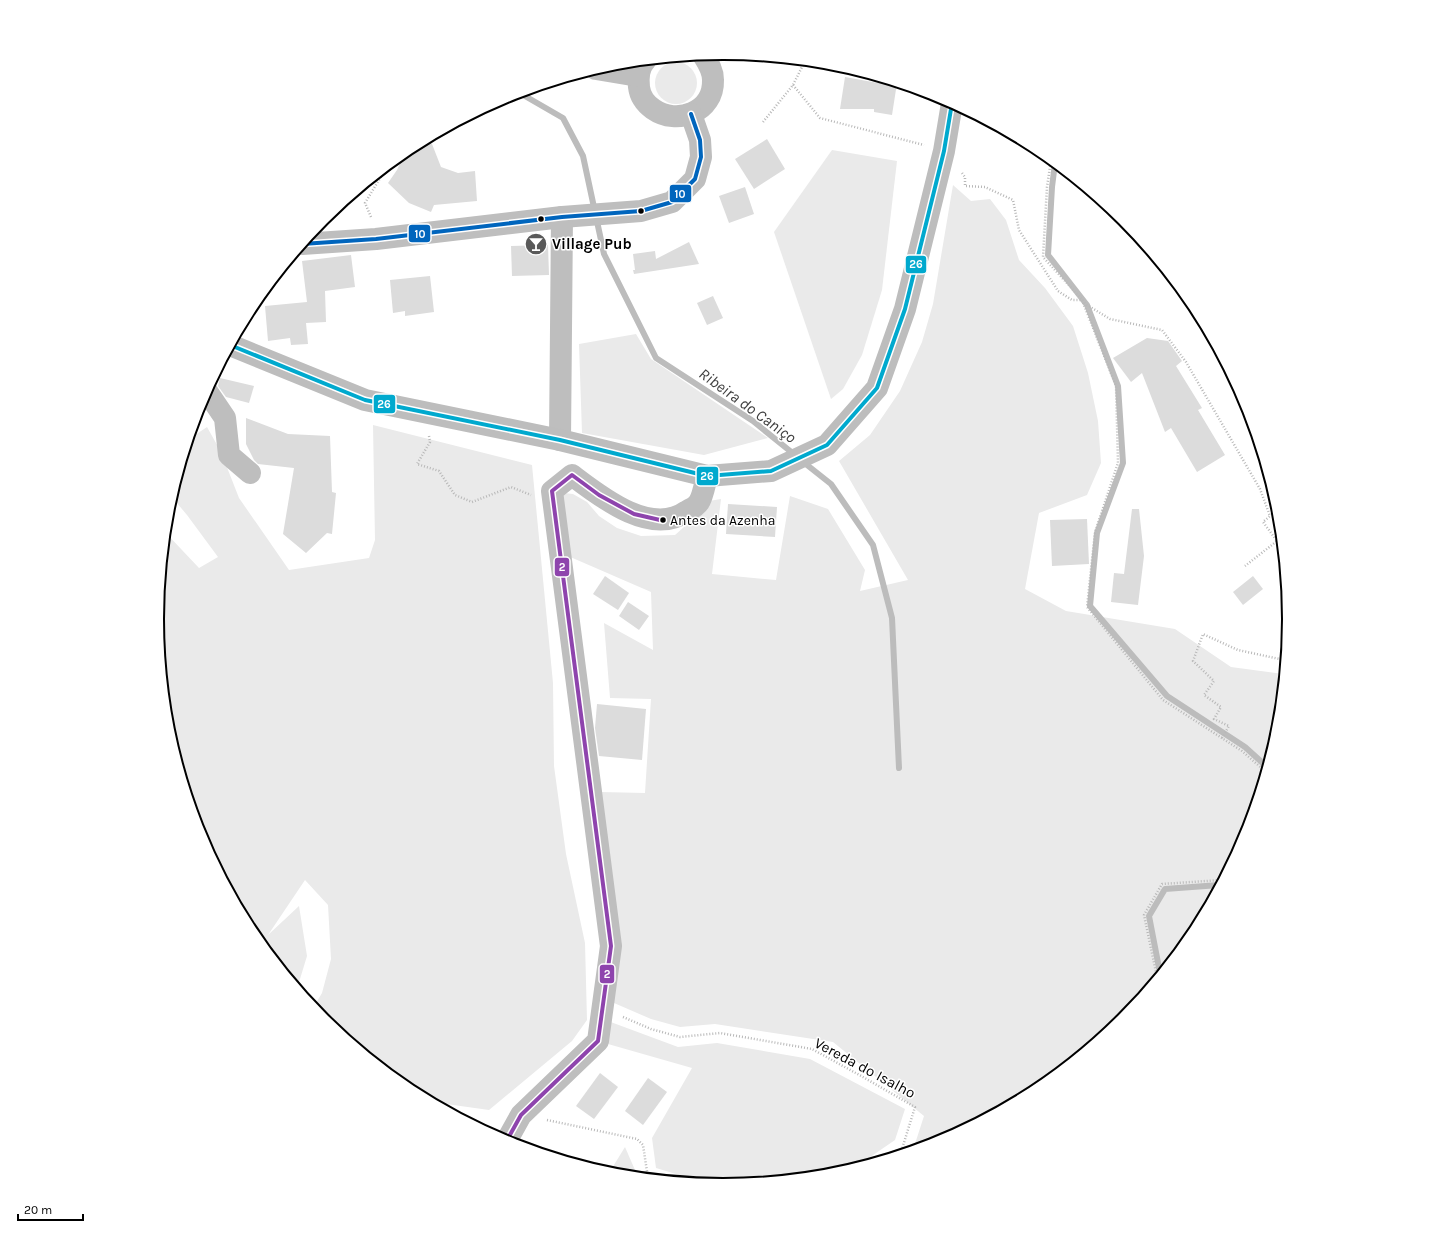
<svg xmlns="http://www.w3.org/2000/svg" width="1445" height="1238" font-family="Karla,sans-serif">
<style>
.green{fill:#eaeaea}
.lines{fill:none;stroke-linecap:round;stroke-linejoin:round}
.stream{stroke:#bcbcbc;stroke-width:6}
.building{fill:#dcdcdc}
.path{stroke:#b8b8b8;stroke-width:2.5;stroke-dasharray:1 2;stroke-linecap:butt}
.minor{stroke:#bebebe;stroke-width:22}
.major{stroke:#bdbdbd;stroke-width:22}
.bus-1-casing{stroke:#fff;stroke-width:7}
.bus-2-casing{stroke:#fff;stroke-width:7}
.bus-3-casing{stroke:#fff;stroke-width:7}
.bus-1{stroke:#0065bd;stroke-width:4}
.bus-2{stroke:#00a9ce;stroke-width:4}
.bus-3{stroke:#8e44ad;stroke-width:4}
.bus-dot{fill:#000;stroke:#fff;stroke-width:1.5}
.labels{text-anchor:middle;stroke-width:3;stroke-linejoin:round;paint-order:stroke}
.bus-label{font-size:14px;fill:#000;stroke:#fff;text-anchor:start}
.poi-label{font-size:15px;font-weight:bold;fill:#000;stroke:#fff;text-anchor:start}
.street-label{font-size:15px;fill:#000;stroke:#fff}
.water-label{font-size:16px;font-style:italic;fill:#404040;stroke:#fff}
.rim{fill:none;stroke:#000;stroke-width:2}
.line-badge{stroke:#fff;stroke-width:1.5}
.badge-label{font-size:11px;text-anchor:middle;font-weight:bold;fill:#fff}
</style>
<rect width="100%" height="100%" fill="#fff"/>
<g class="green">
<circle cx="676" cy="83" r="21"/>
<path d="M832 150 897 161 882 290 862 355 843 389 831 399 774 232Z"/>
<path d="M953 185 971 201 990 199 1006 220 1019 260 1045 288 1073 326 1088 373 1098 421 1101 463 1087 495 1039 513 1025 589 1066 611 1175 629 1231 667 1283 674 1278 730 1245 836 1193 934 1123 1019 1037 1090 939 1142 913 1150 924 1116 833 1042 715 1024 680 1027 651 1019 614 1003 600 792 645 793 651 699 610 698 604 623 653 650 651 592 568 556 559 498 564 493 573 494 587 502 599 516 617 528 641 536 675 535 701 512 709 501 721 499 712 574 776 580 790 496 828 509 865 570 860 591 908 580 839 461 870 435 900 391 922 342 933 304Z"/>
<path d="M636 334 651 359 768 438 704 455 582 433 579 344Z"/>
<path d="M373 425 532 465 553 683 554 766 566 854 585 943 587 1020 572 1041 489 1110 432 1102 408 1089 322 1019 313 1008 322 993 331 959 328 905 305 880 268 935 299 906 307 956 300 979 296 987 252 933 200 835 167 729 157 619 159 595 165 591 161 573 165 532 199 568 218 557 187 515 171 496 189 439 207 427 221 452 239 498 289 570 369 558 375 540Z"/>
<path d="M608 1021 678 1047 717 1043 810 1059 905 1109 895 1140 860 1164V1166L833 1174 722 1185 706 1183 656 1168 652 1138 692 1068 608 1044Z"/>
<path d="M625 1147 638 1177 609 1173Z"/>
</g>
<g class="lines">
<g class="stream">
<path d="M518 92 563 118 583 156 604 254 656 358 753 421 795 455"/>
<path d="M1055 163 1052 187 1048 255 1087 305 1118 386 1123 463 1097 533 1090 606 1167 696 1245 747 1266 766"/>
<path d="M802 461 831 484 873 545 892 618 899 768"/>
<path d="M1160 973 1149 916 1165 889 1219 885"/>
</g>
</g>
<g class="building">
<path d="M845 77 878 83 879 78 897 83 892 115 874 112V109H840Z"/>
<path d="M767 139 785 169 754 189 735 159Z"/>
<path d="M424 140 432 144 441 167 458 173 475 171 477 201 434 205 431 212 409 203 388 183 397 170 406 150Z"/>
<path d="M745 187 754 214 729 223 719 196Z"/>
<path d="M689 242 699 264 634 274 633 270H635L633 254 655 251 656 259Z"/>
<path d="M548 245 549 275 512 276 511 246Z"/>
<path d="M351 255 355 287 325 291 326 322 306 323 308 344 291 345 290 338 268 341 265 306 307 302 302 261Z"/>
<path d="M430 276 434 312 405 316V311L393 313 390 280Z"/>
<path d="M713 296 723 318 707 325 697 303Z"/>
<path d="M1147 338 1168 341 1182 361 1176 366 1202 408 1198 410 1225 455 1197 472 1171 428 1165 432 1142 373 1131 382 1113 358Z"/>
<path d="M220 378 254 386 249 403 226 397 218 386Z"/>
<path d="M246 418 288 434 330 436 332 492 336 493 332 534 327 533 306 553 283 534 294 468 258 464 254 460 246 444Z"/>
<path d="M728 504 777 507 775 537 726 534Z"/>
<path d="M1132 509H1139L1144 556 1138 605 1111 602 1114 573 1124 574Z"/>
<path d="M1087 519 1089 564 1052 566 1050 520Z"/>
<path d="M605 576 629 593 618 610 593 594Z"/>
<path d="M1253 576 1263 589 1243 605 1233 592Z"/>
<path d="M628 602 649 616 639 630 619 616Z"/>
<path d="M597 704 646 709 642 760 599 756 595 728Z"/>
<path d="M600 1073 618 1087 594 1119 576 1106Z"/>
<path d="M648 1078 667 1092 643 1125 625 1111Z"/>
</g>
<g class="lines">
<g class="path">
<path d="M793 85 820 118 924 145"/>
<path d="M763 122 793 85 805 61"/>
<path d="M1051 160 1047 187 1043 257 1087 305 1110 319 1162 330 1186 362 1260 489 1270 516 1263 522 1277 541 1245 566"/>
<path d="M962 173 965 177V186L985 187 1013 200 1019 230 1058 291 1072 300H1081"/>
<path d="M371 217 365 203 388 165"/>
<path d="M1082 300 1116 386 1118 463 1095 532 1087 607 1163 700 1242 751 1265 771"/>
<path d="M429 436 430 442 417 464 439 471 455 495 472 502 511 487 531 495"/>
<path d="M1222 738 1229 726 1214 719 1221 707 1204 695 1214 681 1193 661 1203 634 1238 650 1284 660"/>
<path d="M1157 977 1144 915 1162 884 1221 880"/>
<path d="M623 1017 651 1029 680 1037 720 1033 812 1049 863 1077 915 1107 902 1149 884 1159"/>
<path d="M547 1120 637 1139 643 1145 648 1178"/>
</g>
<g class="minor">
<path d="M645 61C638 68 638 77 639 87 640 96 646 104 653 109 677 126 714 112 713 80 713 70 708 63 703 55"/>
<path d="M596 69 638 76"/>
<path d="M302 244 376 239 562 217 641 211 672 202 695 179 701 157 700 140 691 114"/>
<path d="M206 390 225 418 229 455 250 473"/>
<path d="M560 440 562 217"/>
<path d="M506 1142 521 1115 598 1041 611 946 552 491 572 475C601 497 651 537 687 511 691 509 697 506 699 502 703 496 705 483 707 476"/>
</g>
<path class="major" d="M230 345 365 400 560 440 707 476 771 471 827 445 877 388 905 309 944 151 952 103"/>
<g class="bus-1-casing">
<path id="bus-1" d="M302 244 376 239 562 217 641 211 672 202 695 179 701 157 700 140 691 114"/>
</g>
<g class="bus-2-casing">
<path id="bus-2" d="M230 345 365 400 560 440 707 476 771 471 827 445 877 388 905 309 944 151 952 103"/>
</g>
<g class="bus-3-casing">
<path id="bus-3" d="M506 1142 521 1115 598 1041 611 946 552 491 572 475 599 495 634 514 660 520H663"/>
</g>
<use href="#bus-1" class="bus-1"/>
<use href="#bus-2" class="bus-2"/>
<use href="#bus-3" class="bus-3"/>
</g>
<defs>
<g id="bar-disc" transform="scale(1.15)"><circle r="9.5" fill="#595959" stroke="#fff"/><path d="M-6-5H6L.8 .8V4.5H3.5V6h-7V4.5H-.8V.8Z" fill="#fff"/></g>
</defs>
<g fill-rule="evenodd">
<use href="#bar-disc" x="536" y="244"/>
</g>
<g class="bus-dot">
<circle cx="641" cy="211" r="3.5"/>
<circle cx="541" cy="219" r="3.5"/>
<circle cx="663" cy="520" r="3.5"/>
</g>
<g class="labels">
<g class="bus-label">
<text x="670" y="525">Antes da Azenha</text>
</g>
<g class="poi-label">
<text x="552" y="249">Village Pub</text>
</g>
<g class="street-label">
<text transform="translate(865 1068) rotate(28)" y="5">Vereda do Isalho</text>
</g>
<g class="water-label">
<text transform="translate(748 405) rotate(36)" y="6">Ribeira do Caniço</text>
</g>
</g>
<path d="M0 0H1445V1238H0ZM164 619a559 559 0 1 1 1118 0a559 559 0 1 1-1118 0Z" fill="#fff" fill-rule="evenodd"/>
<path class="rim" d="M164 619a559 559 0 1 1 1118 0a559 559 0 1 1-1118 0Z"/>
<g class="line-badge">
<rect x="669" y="184" width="23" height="19" rx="4" fill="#0065bd"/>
<rect x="408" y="224" width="23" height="19" rx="4" fill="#0065bd"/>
<rect x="905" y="255" width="22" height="19" rx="4" fill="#00a9ce"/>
<rect x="373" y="394" width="23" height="20" rx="4" fill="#00a9ce"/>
<rect x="696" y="466" width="23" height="20" rx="4" fill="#00a9ce"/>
<rect x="554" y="557" width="16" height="20" rx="4" fill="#8e44ad"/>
<rect x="599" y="964" width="16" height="20" rx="4" fill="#8e44ad"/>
</g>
<g class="badge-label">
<text x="680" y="198">10</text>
<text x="420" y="238">10</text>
<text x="916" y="268">26</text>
<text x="384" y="408">26</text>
<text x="707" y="480">26</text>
<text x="562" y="571">2</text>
<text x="607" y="978">2</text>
</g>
<path d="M18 1214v6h65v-6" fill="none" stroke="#000000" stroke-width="2"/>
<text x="24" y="1214" font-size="12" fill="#000000" stroke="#ffffff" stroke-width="3" paint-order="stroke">20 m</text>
</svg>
